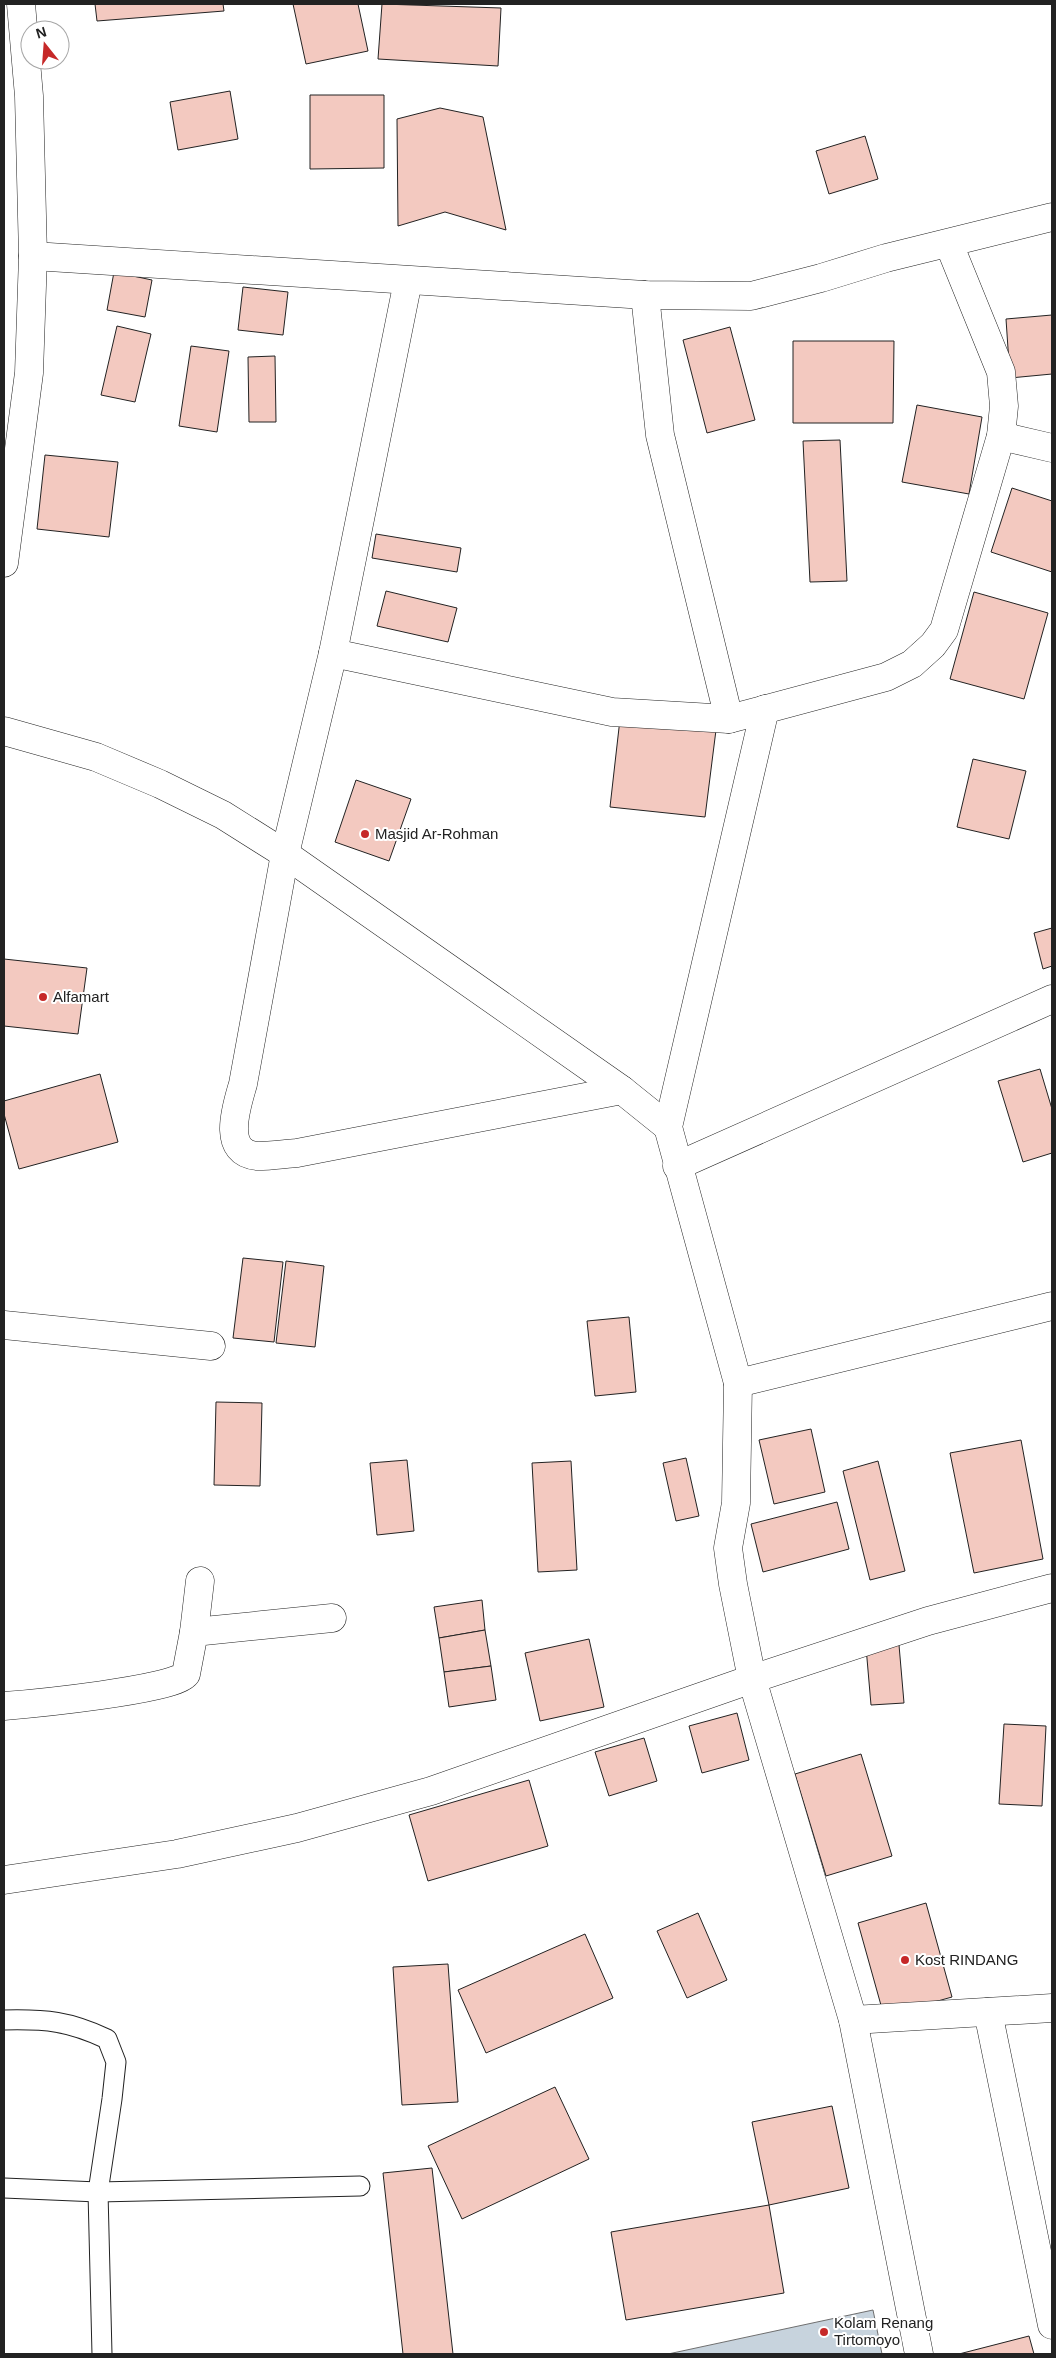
<svg xmlns="http://www.w3.org/2000/svg" width="1056" height="2358" font-family="Arial,sans-serif">
<style>
.water{fill:#c7d3dd;stroke:#6f6f6f}
.building{fill:#f3c9c0;stroke:#222}
.lines{fill:none;stroke-linecap:round;stroke-linejoin:round}
.service-casing{stroke:#222;stroke-width:21}
.minor-casing{stroke:#222;stroke-width:29}
.secondary-casing{stroke:#222;stroke-width:29}
.service{stroke:#fff;stroke-width:19}
.minor{stroke:#fff;stroke-width:28}
.secondary{stroke:#fff;stroke-width:28}
.poi-dot{fill:#c62828;stroke:#fff;stroke-width:2}
.labels{text-anchor:middle;stroke-width:4;stroke-linejoin:round;paint-order:stroke}
.poi-label{font-size:15px;fill:#222;stroke:#fff;text-anchor:start}
</style>
<rect width="100%" height="100%" fill="#fff"/>
<path class="water" d="M873 2310 882 2354H668Z"/>
<g class="building">
<path d="M95 4H223L224 11 97 21Z"/>
<path d="M293 4H358L368 51 306 64Z"/>
<path d="M382 4 501 8 498 66 378 59Z"/>
<path d="M230 91 238 139 178 150 170 102Z"/>
<path d="M310 95H384V168L310 169Z"/>
<path d="M440 108 483 117 506 230 445 212 398 226 397 119Z"/>
<path d="M865 136 878 179 829 194 816 151Z"/>
<path d="M114 272 152 280 145 317 107 310Z"/>
<path d="M243 287 288 292 283 335 238 330Z"/>
<path d="M1052 315V374L1010 378 1006 319Z"/>
<path d="M117 326 151 334 135 402 101 395Z"/>
<path d="M730 327 755 420 707 433 683 340Z"/>
<path d="M793 341H894L893 423H793Z"/>
<path d="M191 346 229 351 217 432 179 426Z"/>
<path d="M275 356 276 422H249L248 357Z"/>
<path d="M917 405 982 417 969 494 902 482Z"/>
<path d="M840 440 847 581 810 582 803 441Z"/>
<path d="M45 455 118 462 109 537 37 529Z"/>
<path d="M1012 488 1052 501V572L991 552Z"/>
<path d="M376 534 461 548 457 572 372 558Z"/>
<path d="M386 591 457 608 448 642 377 626Z"/>
<path d="M974 592 1048 613 1024 699 950 679Z"/>
<path d="M620 719 716 730 705 817 610 807Z"/>
<path d="M973 759 1026 771 1009 839 957 827Z"/>
<path d="M356 780 411 799 389 861 335 842Z"/>
<path d="M1052 928V966L1043 969 1034 933Z"/>
<path d="M4 959 87 968 78 1034 4 1026Z"/>
<path d="M1040 1069 1052 1109V1153L1023 1162 998 1081Z"/>
<path d="M100 1074 118 1142 19 1169 4 1114V1101Z"/>
<path d="M243 1258 283 1262 274 1342 233 1338Z"/>
<path d="M286 1261 324 1266 315 1347 276 1343Z"/>
<path d="M629 1317 636 1392 595 1396 587 1321Z"/>
<path d="M216 1402 262 1403 260 1486 214 1485Z"/>
<path d="M811 1429 825 1492 774 1504 759 1440Z"/>
<path d="M1021 1440 1043 1559 974 1573 950 1453Z"/>
<path d="M686 1458 699 1516 676 1521 663 1463Z"/>
<path d="M407 1460 414 1531 377 1535 370 1463Z"/>
<path d="M571 1461 577 1570 538 1572 532 1463Z"/>
<path d="M878 1461 905 1571 870 1580 843 1471Z"/>
<path d="M837 1502 849 1549 763 1572 751 1524Z"/>
<path d="M482 1600 485 1630 439 1638 434 1607Z"/>
<path d="M485 1630 491 1666 444 1672 439 1638Z"/>
<path d="M589 1639 604 1707 540 1721 525 1653Z"/>
<path d="M899 1645 904 1703 871 1705 866 1647Z"/>
<path d="M491 1666 496 1700 449 1707 444 1672Z"/>
<path d="M737 1713 749 1760 702 1773 689 1726Z"/>
<path d="M1004 1724 1046 1726 1042 1806 999 1804Z"/>
<path d="M644 1738 657 1781 609 1796 595 1752Z"/>
<path d="M861 1754 892 1856 826 1876 795 1774Z"/>
<path d="M529 1780 548 1846 428 1881 409 1815Z"/>
<path d="M926 1903 952 1997 884 2016 858 1923Z"/>
<path d="M698 1913 727 1980 687 1998 657 1931Z"/>
<path d="M585 1934 613 1998 486 2053 458 1990Z"/>
<path d="M448 1964 458 2102 402 2105 393 1967Z"/>
<path d="M555 2087 589 2159 462 2219 428 2146Z"/>
<path d="M832 2106 849 2188 769 2205 752 2122Z"/>
<path d="M432 2168 453 2354H403L383 2173Z"/>
<path d="M769 2205 784 2293 626 2320 611 2232Z"/>
<path d="M1029 2336 1034 2354H959Z"/>
</g>
<g class="lines">
<g class="service-casing">
<g id="service">
<path d="M4 2020C46 2019 69 2021 107 2039L116 2062 112 2099 98 2192 102 2354"/>
<path d="M4 2188 98 2192 360 2186"/>
</g>
</g>
<g class="minor-casing">
<g id="minor">
<path d="M33 256 645 295 751 296 821 278 886 258 1052 217"/>
<path d="M408 281 333 653 285 854 243 1084C237 1105 220 1154 258 1156 270 1156 284 1154 297 1153L622 1090"/>
<path d="M645 295 660 435 729 719"/>
<path d="M1001 436 1052 448"/>
<path d="M333 653 612 712 729 719 886 677 912 664 933 645 944 630 1001 436 1004 406 1001 372 949 244"/>
<path d="M765 709 668 1127 738 1383 736 1503 728 1548 733 1584 752 1679 853 2020 919 2354"/>
<path d="M4 731 96 757 160 784 223 815 285 854 622 1090 668 1127"/>
<path d="M677 1166 1052 999"/>
<path d="M4 1325 211 1346"/>
<path d="M738 1383 1052 1306"/>
<path d="M194 1632 200 1581"/>
<path d="M4 1706C30 1704 175 1690 186 1674L194 1632 332 1618"/>
<path d="M4 1880 177 1854 297 1828 431 1791 752 1679 928 1621 1052 1588"/>
<path d="M988 2012 1052 2325"/>
<path d="M853 2020 1052 2008"/>
</g>
</g>
<g class="secondary-casing">
<path id="secondary" d="M4 563 29 373 33 256 29 96 21 4"/>
</g>
<use href="#service" class="service"/>
<use href="#minor" class="minor"/>
<use href="#secondary" class="secondary"/>
</g>
<g class="poi-dot">
<circle cx="365" cy="834" r="5"/>
<circle cx="43" cy="997" r="5"/>
<circle cx="905" cy="1960" r="5"/>
<circle cx="824" cy="2332" r="5"/>
</g>
<g class="labels">
<g class="poi-label">
<text x="375" y="839">Masjid Ar-Rohman</text>
<text x="53" y="1002">Alfamart</text>
<text x="915" y="1965">Kost RINDANG</text>
<text x="834" y="2328">Kolam Renang<tspan x="834" dy="17">Tirtomoyo</tspan></text>
</g>
</g>
<rect width="1056" height="2358" fill="none" stroke="#222222" stroke-width="10"/>
<g transform="translate(45 45) rotate(343)"><circle r="24" fill="#ffffff" stroke="#a7a7a7"/>
<path d="M0-4L9 19L0 12L-9 19Z" fill="#c62828"/>
<text y="-8" font-size="14" font-weight="bold" text-anchor="middle" fill="#222222">N</text>
</g>
</svg>
